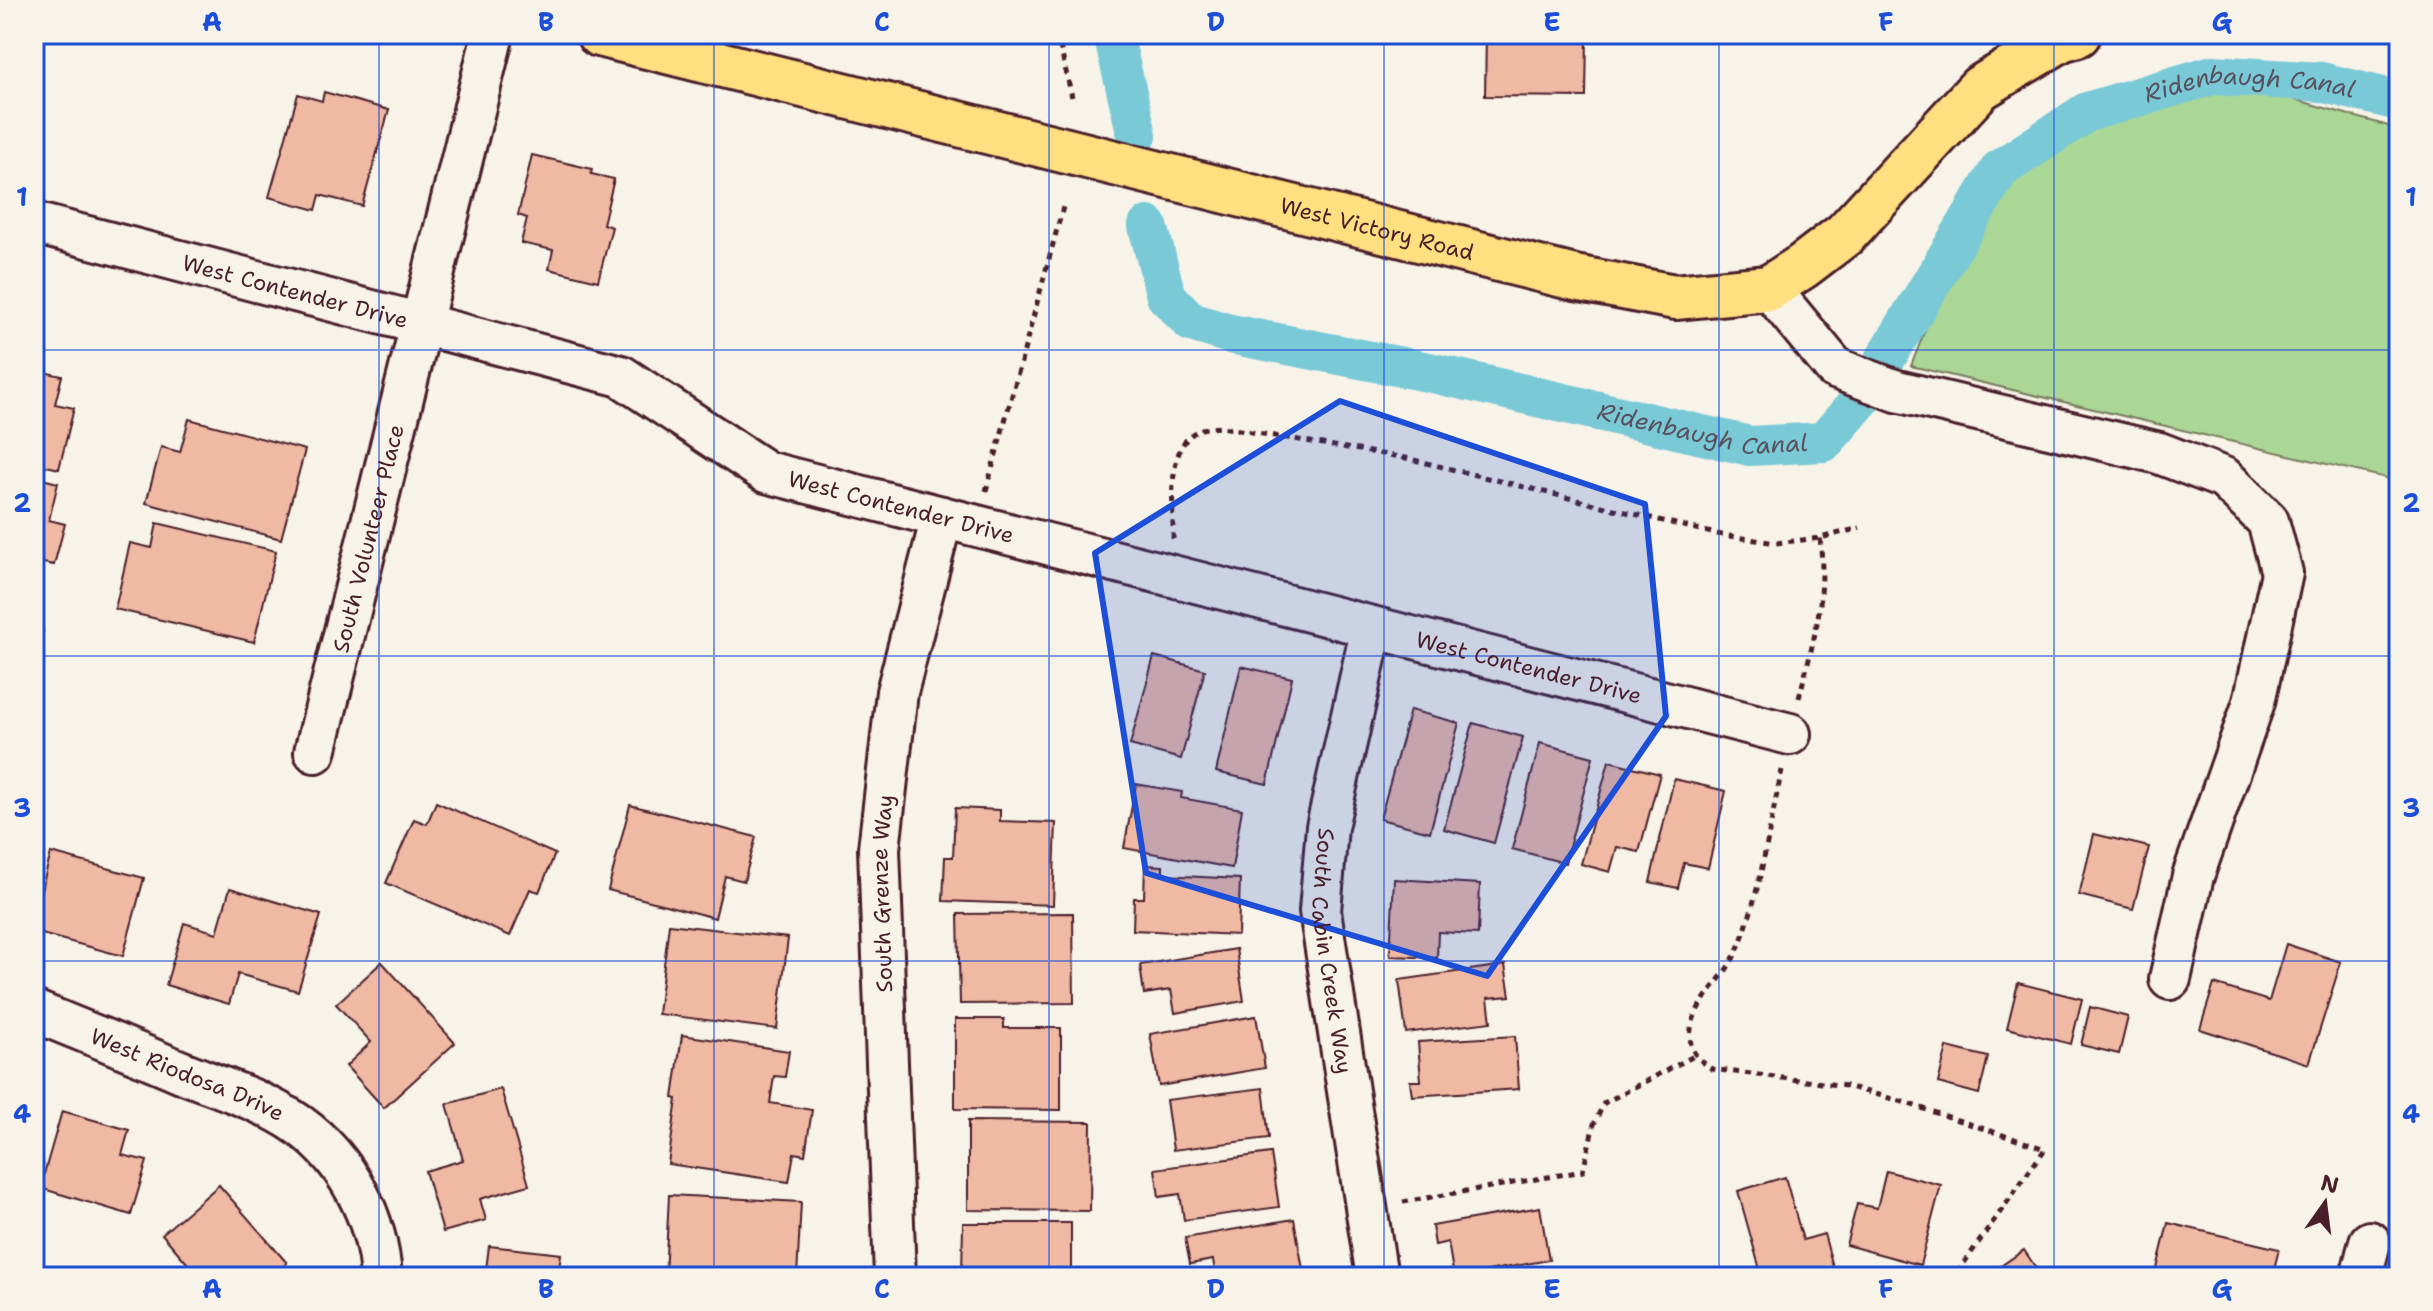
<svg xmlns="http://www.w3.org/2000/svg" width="2433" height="1311" font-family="'Shantell Sans',sans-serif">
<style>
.green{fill:#aad796;stroke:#7a7b60;stroke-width:2}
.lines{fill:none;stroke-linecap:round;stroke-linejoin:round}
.canal{stroke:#7ac9d7;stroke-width:40}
.building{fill:#efb9a3;stroke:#4a1f2b;stroke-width:2}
.minor-casing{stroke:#4a1f2b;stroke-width:46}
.major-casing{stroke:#4a1f2b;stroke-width:50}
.path{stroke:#4a1f2b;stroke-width:5;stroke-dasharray:6 6;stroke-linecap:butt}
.minor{stroke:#f7f3e8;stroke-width:40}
.major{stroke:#ffdf80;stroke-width:44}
.marked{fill:#1d4ed8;fill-opacity:0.2;stroke:#1d4ed8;stroke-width:6;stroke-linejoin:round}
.grid{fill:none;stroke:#1d4ed8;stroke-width:2;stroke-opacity:0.55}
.labels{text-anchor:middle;stroke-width:6;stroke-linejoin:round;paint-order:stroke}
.street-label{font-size:22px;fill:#4a1f2b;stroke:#f7f3e8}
.water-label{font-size:24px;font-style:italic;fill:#58525f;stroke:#f7f3e8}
.neatline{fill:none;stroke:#1d4ed8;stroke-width:3}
.grid-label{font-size:26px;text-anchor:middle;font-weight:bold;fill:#1d4ed8}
</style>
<rect width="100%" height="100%" fill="#f7f3e8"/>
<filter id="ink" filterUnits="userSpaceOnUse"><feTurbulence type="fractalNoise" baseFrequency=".0125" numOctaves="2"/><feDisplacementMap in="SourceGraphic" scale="16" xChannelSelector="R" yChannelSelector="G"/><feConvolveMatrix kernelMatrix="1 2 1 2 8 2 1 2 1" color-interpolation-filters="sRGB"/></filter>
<g filter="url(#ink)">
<path class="green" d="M2244 85 2399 129V481L1911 366 1973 208 2069 129Z"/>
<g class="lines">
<g class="canal">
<path d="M1113 34 1137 135"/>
<path id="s1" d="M1148 226 1166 296 1191 322 1230 334 1433 373 1750 446 1824 442 1861 399 2000 169 2087 112 2213 75 2321 82 2399 101"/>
</g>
</g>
<g class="building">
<path d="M1486 34H1587L1586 97 1485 96Z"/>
<path d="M324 92 389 110 362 206 320 195 316 210 269 197 298 94 322 101Z"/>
<path d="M532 155 592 169 591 174 614 179 603 224 612 227 598 281 549 269 553 250 521 243 527 218 518 215Z"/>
<path d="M34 370 62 376 55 404 74 408 59 469 34 463Z"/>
<path d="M189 419 305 450 281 539 146 503 161 447 180 452Z"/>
<path d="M34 477 58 483 49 520 65 524 54 565 38 562 34 579Z"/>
<path d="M157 523 276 551 254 642 115 609 130 543 152 548Z"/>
<path d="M34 628 43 630 34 665Z"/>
<path d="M1154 656 1205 670 1181 759 1130 745Z"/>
<path d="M1241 666 1292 678 1267 784 1216 772Z"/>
<path d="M1410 710 1459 723 1430 832 1380 819Z"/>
<path d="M1473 723 1523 737 1494 843 1444 829Z"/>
<path d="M1540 743 1593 757 1565 863 1512 849Z"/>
<path d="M1609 761 1660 774 1639 852 1617 847 1610 872 1581 864Z"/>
<path d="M1674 779 1726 791 1708 868 1684 863 1678 888 1650 882Z"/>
<path d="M1136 784 1182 792 1181 798 1242 809 1232 868 1124 848Z"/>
<path d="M436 802 555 854 539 892 530 889 510 936 386 883 414 819 427 824Z"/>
<path d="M630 805 756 837 744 881 725 876 715 918 608 890Z"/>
<path d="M955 808 1000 810V821L1056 823 1053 905 943 901 945 857H953Z"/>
<path d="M2094 834 2149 847 2133 909 2079 895Z"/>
<path d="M51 853 144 878 123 956 34 932V917Z"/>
<path d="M1145 865 1163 866V875L1240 879 1238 935 1133 930 1134 898H1144Z"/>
<path d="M1394 879 1480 884 1478 934 1438 932 1437 958 1390 956Z"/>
<path d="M230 888 321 915 298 991 238 974 229 1004 166 985 184 923 217 933Z"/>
<path d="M1073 913 1074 1003 960 1004 958 914Z"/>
<path d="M669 924 788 938 777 1029 658 1014Z"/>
<path d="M2286 944 2341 962 2309 1064 2200 1029 2214 984 2269 1001Z"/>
<path d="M1236 949 1244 1001 1175 1013 1171 990 1144 994 1140 965Z"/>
<path d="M382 962 455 1043 384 1108 346 1066 371 1042 336 1004Z"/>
<path d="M1505 965 1510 996 1488 998 1491 1022 1406 1033 1399 980Z"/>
<path d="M2018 983 2082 999 2071 1044 2007 1028Z"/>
<path d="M2090 1007 2128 1017 2119 1054 2081 1045Z"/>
<path d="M1256 1016 1265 1068 1159 1086 1150 1034Z"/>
<path d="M955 1019H1004V1028H1061V1110L955 1109Z"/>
<path d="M682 1035 789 1051 785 1077 774 1076 770 1103 812 1110 805 1155 794 1153 789 1182 668 1164 677 1099 673 1098Z"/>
<path d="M1515 1036 1519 1089 1412 1096 1410 1081H1421L1418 1042Z"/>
<path d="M1947 1047 1988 1057 1979 1094 1938 1083Z"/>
<path d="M1263 1088 1269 1138 1173 1150 1166 1100Z"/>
<path d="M501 1089 529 1185 480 1199 486 1220 443 1232 425 1171 463 1160 447 1104Z"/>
<path d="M62 1111 129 1130 122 1155 147 1161 131 1215 40 1188Z"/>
<path d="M968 1121 1091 1122 1090 1211 968 1210Z"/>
<path d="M1271 1153 1279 1207 1184 1220 1180 1194 1159 1197 1155 1169Z"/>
<path d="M1886 1171 1941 1185 1920 1265 1846 1245 1857 1204 1877 1208Z"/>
<path d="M1785 1177 1803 1240 1824 1234 1835 1274 1824 1277H1762L1738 1191Z"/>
<path d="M219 1185 287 1263 270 1277H199L162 1234Z"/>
<path d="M669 1195 801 1202 797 1277H665Z"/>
<path d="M1540 1207 1549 1260 1454 1277 1448 1242 1435 1245 1432 1226Z"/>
<path d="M1294 1219 1304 1275 1216 1277 1213 1260 1190 1264 1185 1238Z"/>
<path d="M963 1223H1071V1277H962Z"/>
<path d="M2168 1223 2279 1249 2272 1277 2243 1273 2242 1277H2155Z"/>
<path d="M489 1246 561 1254 558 1277H485Z"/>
<path d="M2024 1250 2042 1277H1985Z"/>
</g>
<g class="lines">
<g class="minor-casing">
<g id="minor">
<path id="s2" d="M34 223 621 376 766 472 1790 734"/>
<path d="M1769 288 1835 368 1897 391 2159 453 2224 478 2268 521 2282 573 2254 702 2193 876 2170 979"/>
<path id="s3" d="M1372 627 1327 827 1320 911 1377 1277"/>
<path id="s4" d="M315 752 493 34"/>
<path id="s5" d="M34 1011C83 1031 133 1051 182 1072 221 1088 265 1101 299 1125 348 1160 377 1218 381 1277"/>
<path id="s6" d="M895 1277 879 849 897 692 942 517"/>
<path d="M2361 1277 2370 1242"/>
</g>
</g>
<g class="major-casing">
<g id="major">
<path id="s7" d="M599 34 1575 278 1675 297 1769 288 1803 266 1845 234 1980 88 2061 39 2078 34"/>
</g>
</g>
<g class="path">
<path d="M1057 34 1072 97"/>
<path d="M986 491 1063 207"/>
<path d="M1173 539C1174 509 1165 447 1197 431 1203 427 1215 428 1222 427L1406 458 1716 534 1776 543 1820 538 1860 528"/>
<path d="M1799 698C1814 638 1827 600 1820 538"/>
<path d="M1782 770C1769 826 1759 904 1735 955 1722 982 1697 998 1691 1029 1688 1050 1696 1058 1712 1069L1846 1086 1900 1101 2045 1149 1954 1277"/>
<path d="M1403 1202 1583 1171 1594 1124 1604 1103 1694 1056"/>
</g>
<use href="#minor" class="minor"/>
<use href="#major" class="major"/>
</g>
</g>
<path class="marked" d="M1340 401 1645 504 1666 716 1487 976 1146 873 1095 553Z"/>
<path class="grid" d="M379 34V1277M714 34V1277M1049 34V1277M1384 34V1277M1719 34V1277M2054 34V1277M34 350H2399M34 656H2399M34 961H2399"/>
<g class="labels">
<g class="street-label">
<text dy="8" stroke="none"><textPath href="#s7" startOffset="802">West Victory Road</textPath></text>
<text dy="8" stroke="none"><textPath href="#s2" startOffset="270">West Contender Drive</textPath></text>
<text dy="8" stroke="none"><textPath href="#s2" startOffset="920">West Contender Drive</textPath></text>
<text dy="8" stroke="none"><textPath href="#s4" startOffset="220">South Volunteer Place</textPath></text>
<text dy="8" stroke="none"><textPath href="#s2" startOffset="1568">West Contender Drive</textPath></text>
<text dy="8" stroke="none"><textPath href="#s6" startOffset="384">South Grenze Way</textPath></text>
<text dy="8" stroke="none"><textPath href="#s3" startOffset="330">South Cabin Creek Way</textPath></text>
<text dy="8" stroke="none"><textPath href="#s5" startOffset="166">West Riodosa Drive</textPath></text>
</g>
<g class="water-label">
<text dy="8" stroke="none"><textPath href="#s1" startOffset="1352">Ridenbaugh Canal</textPath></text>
<text dy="8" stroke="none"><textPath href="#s1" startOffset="632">Ridenbaugh Canal</textPath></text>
</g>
</g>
<rect width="2433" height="1311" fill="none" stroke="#f7f3e8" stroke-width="88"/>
<g transform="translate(2325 1203) rotate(14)" stroke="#f7f3e8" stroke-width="6" paint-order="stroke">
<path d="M0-6L14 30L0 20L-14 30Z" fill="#4a1f2b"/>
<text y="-12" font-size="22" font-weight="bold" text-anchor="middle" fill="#4a1f2b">N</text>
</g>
<rect x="44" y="44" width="2345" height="1223" class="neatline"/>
<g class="grid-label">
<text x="212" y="31">A</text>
<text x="546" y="31">B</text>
<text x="882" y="31">C</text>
<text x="1216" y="31">D</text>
<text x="1552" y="31">E</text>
<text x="1886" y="31">F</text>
<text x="2222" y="31">G</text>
<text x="22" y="206">1</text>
<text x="2411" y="206">1</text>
<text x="22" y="512">2</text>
<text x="2411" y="512">2</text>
<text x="22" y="817">3</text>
<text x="2411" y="817">3</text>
<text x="22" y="1123">4</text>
<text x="2411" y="1123">4</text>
<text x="212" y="1298">A</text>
<text x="546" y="1298">B</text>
<text x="882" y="1298">C</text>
<text x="1216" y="1298">D</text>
<text x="1552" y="1298">E</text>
<text x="1886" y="1298">F</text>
<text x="2222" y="1298">G</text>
</g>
</svg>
